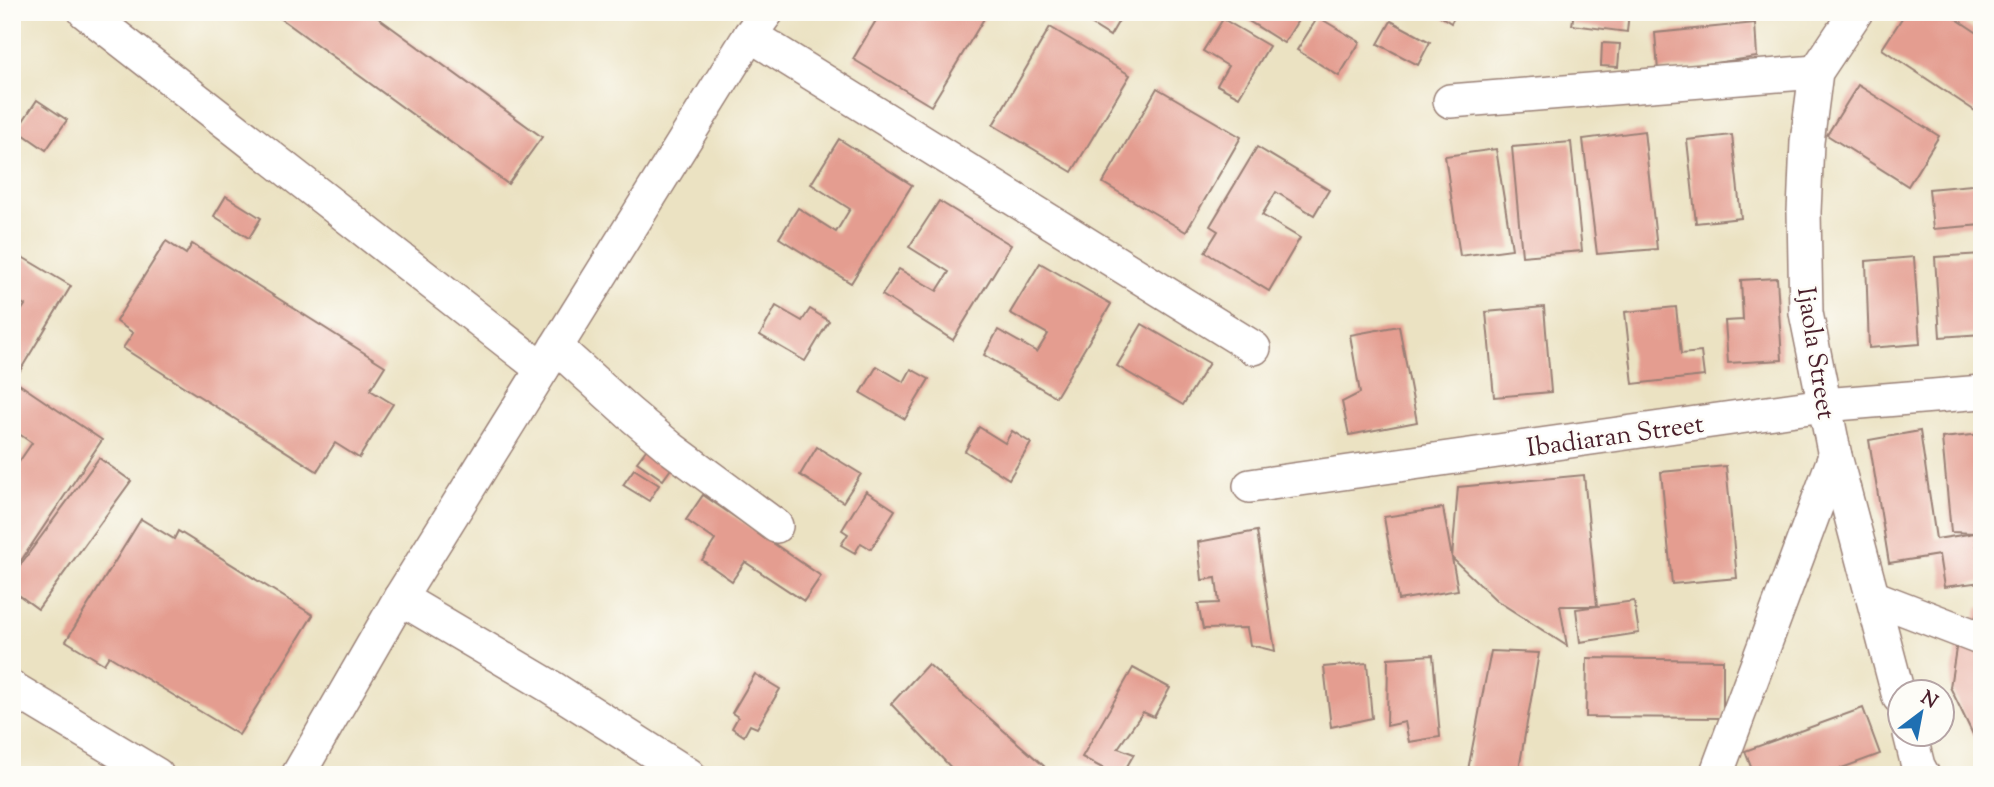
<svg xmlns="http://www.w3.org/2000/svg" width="1994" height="787" font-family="'Sorts Mill Goudy',serif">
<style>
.building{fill:#e49d90}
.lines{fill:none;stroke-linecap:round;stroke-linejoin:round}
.minor-casing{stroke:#9a8076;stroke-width:36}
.minor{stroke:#fff;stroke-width:33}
.labels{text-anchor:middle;stroke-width:5;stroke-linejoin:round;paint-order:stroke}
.street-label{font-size:26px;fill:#4a1f2b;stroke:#fdfcf7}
</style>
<rect width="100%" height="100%" fill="#fdfcf7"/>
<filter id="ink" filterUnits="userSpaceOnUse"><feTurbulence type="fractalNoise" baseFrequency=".0143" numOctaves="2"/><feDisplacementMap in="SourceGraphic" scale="14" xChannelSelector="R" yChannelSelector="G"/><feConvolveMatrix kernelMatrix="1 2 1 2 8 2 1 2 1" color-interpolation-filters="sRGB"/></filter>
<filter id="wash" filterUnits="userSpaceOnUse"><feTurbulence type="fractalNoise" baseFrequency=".00686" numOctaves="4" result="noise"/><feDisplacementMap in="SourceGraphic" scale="28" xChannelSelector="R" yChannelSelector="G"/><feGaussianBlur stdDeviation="1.57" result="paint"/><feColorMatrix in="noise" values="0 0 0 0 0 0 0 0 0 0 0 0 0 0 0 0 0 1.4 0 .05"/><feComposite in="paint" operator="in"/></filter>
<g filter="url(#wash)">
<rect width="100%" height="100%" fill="#ebe2c2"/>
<g id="blocks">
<g class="building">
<path d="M272 12H370L542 137 508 184Z"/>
<path d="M881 12H988L931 106 853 59Z"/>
<path d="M1095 12H1124L1110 36 1089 23Z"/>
<path d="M1234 12H1298L1302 14 1284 43Z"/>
<path d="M1434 12H1457L1451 23Z"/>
<path d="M1574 12H1629L1627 32 1572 25Z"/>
<path d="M1906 12H1946L1982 36V108L1978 113 1882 49Z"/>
<path d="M1318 17 1360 42 1339 76 1297 50Z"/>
<path d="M1223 19 1269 46 1239 97 1217 85 1228 66 1203 51Z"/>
<path d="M1391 21 1430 42 1418 65 1378 44Z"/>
<path d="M1755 23 1757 57 1658 71 1655 33Z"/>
<path d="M1050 27 1130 75 1072 172 993 125Z"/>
<path d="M1602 43 1620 44 1618 67 1601 66Z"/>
<path d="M1858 85 1939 136 1908 186 1827 135Z"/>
<path d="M1157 88 1241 137 1186 232 1103 183Z"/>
<path d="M37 100 67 120 46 150 17 130Z"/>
<path d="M1644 131 1657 249 1597 254 1583 139Z"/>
<path d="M1732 135 1741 218 1696 223 1687 140Z"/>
<path d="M839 139 912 185 851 283 779 238 798 208 836 232 850 209 811 184Z"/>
<path d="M1571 142 1582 251 1522 256 1512 147Z"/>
<path d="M1257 147 1329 190 1314 215 1276 192 1262 215 1300 238 1269 291 1205 252 1218 231 1210 226Z"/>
<path d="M1496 149 1512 249 1460 256 1445 156Z"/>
<path d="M1982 184V225L1933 229 1929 189Z"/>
<path d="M226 196 261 218 249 238 214 216Z"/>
<path d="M939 201 1011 245 953 340 882 295 899 269 937 291 949 272 909 247Z"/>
<path d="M166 241 186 254 192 244 385 366 370 390 393 404 359 458 335 443 317 471 123 348 133 333 116 321Z"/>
<path d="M12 251 71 286 12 384V325L25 305 12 297Z"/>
<path d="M1982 254V334L1940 337 1935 257Z"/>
<path d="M1914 257 1920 344 1869 348 1866 261Z"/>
<path d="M1040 263 1111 304 1056 397 984 355 998 330 1037 352 1048 334 1010 313Z"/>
<path d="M1777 278 1782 360 1728 363 1725 321 1743 320 1741 280Z"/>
<path d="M776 306 802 321 810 309 829 321 805 361 760 335Z"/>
<path d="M1544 307 1551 392 1494 397 1486 312Z"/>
<path d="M1676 307 1681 354 1701 352 1704 376 1633 384 1625 312Z"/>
<path d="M1142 324 1209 363 1183 405 1117 366Z"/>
<path d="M1399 326 1417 422 1349 435 1342 402 1360 393 1350 335Z"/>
<path d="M877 366 904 382 911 369 929 379 905 419 861 393Z"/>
<path d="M19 384 102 440 12 574V472L32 443 12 429V395Z"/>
<path d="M979 427 1005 443 1012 431 1031 443 1009 479 965 451Z"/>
<path d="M1920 431 1936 539 1975 533 1982 582 1944 587 1939 555 1889 563 1869 440Z"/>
<path d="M1982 434V531L1975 533 1951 532 1942 438Z"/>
<path d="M649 446 675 463 663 480 637 462Z"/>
<path d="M817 447 861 474 843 502 800 475Z"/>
<path d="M99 458 131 481 38 609 12 590V576Z"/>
<path d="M1726 466 1737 578 1672 584 1661 472Z"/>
<path d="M634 469 659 485 649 501 623 485Z"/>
<path d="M1584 475 1597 606H1560L1567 646 1496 600 1452 558 1458 590 1398 600 1384 517 1443 508 1452 558 1458 487Z"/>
<path d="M866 491 895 510 871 549 861 543 855 553 841 545 848 534 842 530Z"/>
<path d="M703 495 821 576 804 601 745 562 732 581 702 560 715 540 686 520Z"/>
<path d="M141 519 174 539 178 531 313 615 239 735 109 656 104 664 66 641Z"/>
<path d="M1257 531 1275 651 1250 645 1247 628 1203 629 1198 604 1219 603 1216 578 1202 580 1198 542Z"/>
<path d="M1634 601 1639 633 1580 642 1576 609Z"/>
<path d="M1979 607 1982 608V635L1971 631Z"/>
<path d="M1957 642 1982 651V753L1950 687Z"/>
<path d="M1491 651 1539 653 1518 775H1467Z"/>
<path d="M1433 655 1440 737 1409 742 1405 722 1387 726 1388 658Z"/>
<path d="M1587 658 1723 660V718L1586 717Z"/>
<path d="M1367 663 1372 718 1331 727 1324 667Z"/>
<path d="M928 664 1044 766 1033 775H958L891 704Z"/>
<path d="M1133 668 1170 688 1154 717 1143 712 1118 748 1134 754 1122 775H1115L1082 757Z"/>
<path d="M755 674 780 689 757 728 750 725 744 736 732 728 738 717 732 713Z"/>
<path d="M1863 708 1880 754 1823 775H1754L1745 751Z"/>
</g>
</g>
</g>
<g filter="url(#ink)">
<use href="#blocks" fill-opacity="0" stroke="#9a8076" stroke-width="2"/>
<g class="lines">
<g class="minor-casing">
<g id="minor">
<path d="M85 12 542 369"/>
<path d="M1856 12 1816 72 1807 142 1804 212 1806 313 1835 456 1899 697"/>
<path d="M750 35 1254 348"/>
<path d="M1450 101 1816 72"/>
<path d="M556 347 629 413 672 449 776 526"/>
<path d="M1250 486 1824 405 1982 392"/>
<path d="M1873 597 1982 639"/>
<path d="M400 598 551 687 689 775"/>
<path d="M12 688 157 775"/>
<path d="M1910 734 1918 766 1923 775"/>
<path d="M298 775 400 598 750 35 767 12"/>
<path d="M1716 775 1835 456"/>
</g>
</g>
<use href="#minor" class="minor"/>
</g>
</g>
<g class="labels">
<g class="street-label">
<text transform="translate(1817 353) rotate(81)" y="9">Ijaola Street</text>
<text transform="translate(1615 435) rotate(-8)" y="9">Ibadiaran Street</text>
</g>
</g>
<rect width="1994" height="787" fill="none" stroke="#fdfcf7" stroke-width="42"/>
<g transform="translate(1921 713) rotate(32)"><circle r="33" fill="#fdfcf7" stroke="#b5a4a5" stroke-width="2"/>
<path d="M0-5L12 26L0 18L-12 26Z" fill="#1f6fb2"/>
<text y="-10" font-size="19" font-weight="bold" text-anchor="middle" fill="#4a1f2b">N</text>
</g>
</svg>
